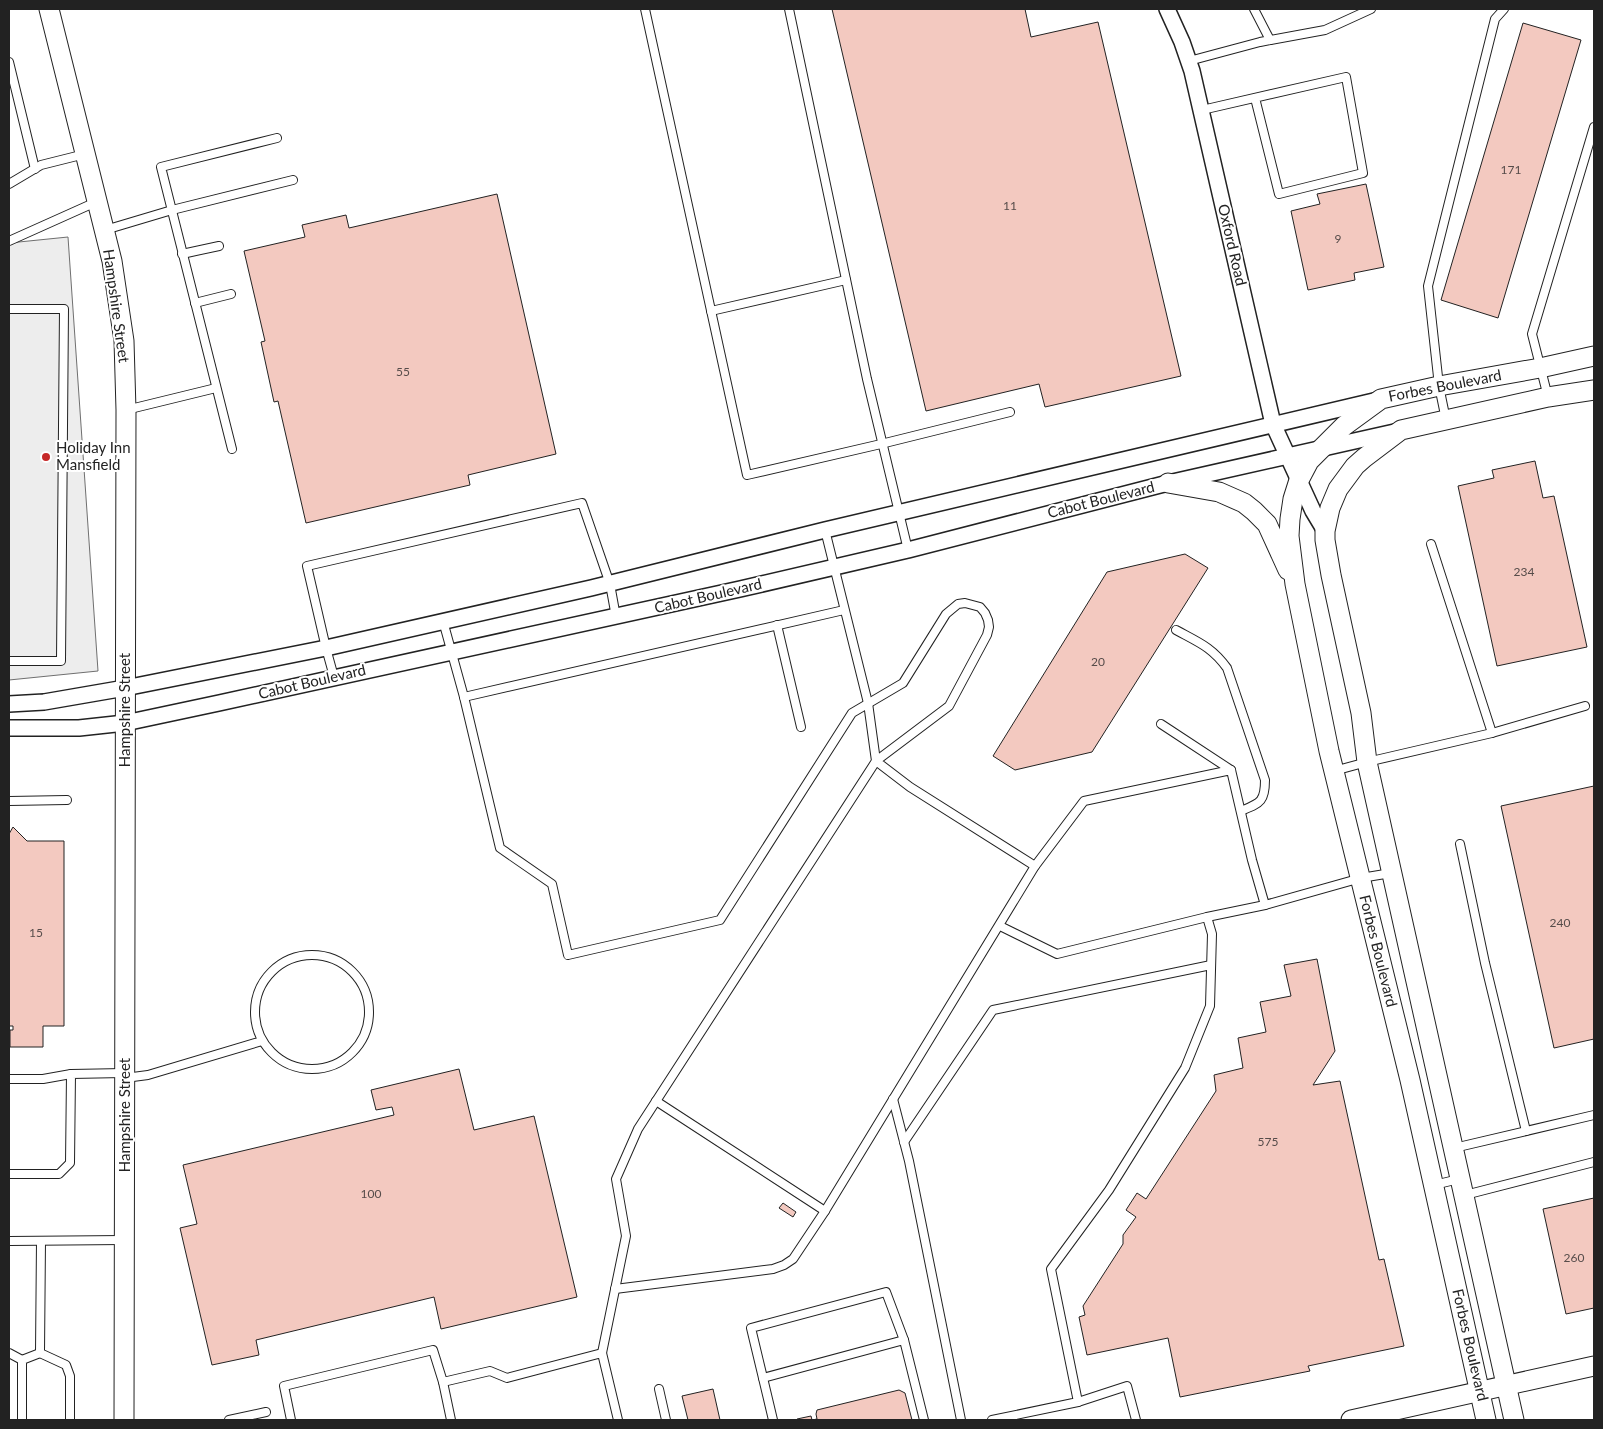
<svg xmlns="http://www.w3.org/2000/svg" width="1603" height="1429" font-family="Lato,sans-serif">
<style>
.parking{fill:#ededed;stroke:#6f6f6f}
.building{fill:#f3c9c0;stroke:#222}
.lines{fill:none;stroke-linecap:round;stroke-linejoin:round}
.service-casing{stroke:#222;stroke-width:10}
.minor-casing{stroke:#222;stroke-width:18}
.tertiary-casing{stroke:#222;stroke-width:21}
.service{stroke:#fff;stroke-width:8}
.minor{stroke:#fff;stroke-width:15}
.tertiary{stroke:#fff;stroke-width:19}
.poi-dot{fill:#c62828;stroke:#fff;stroke-width:2}
.labels{text-anchor:middle;stroke-width:4;stroke-linejoin:round;paint-order:stroke}
.number-label{font-size:12px;fill:#564c4a}
.street-label{font-size:15px;fill:#222;stroke:#fff}
.poi-label{font-size:15px;fill:#222;stroke:#fff;text-anchor:start}
</style>
<rect width="100%" height="100%" fill="#fff"/>
<path class="parking" d="M68 237 98 671 9 680V243Z"/>
<g class="building">
<path d="M832 9H1025L1031 37 1098 22 1181 376 1045 407 1039 384 926 411Z"/>
<path d="M1523 23 1581 40 1498 318 1441 300Z"/>
<path d="M1366 184 1384 267 1354 273 1355 280 1308 290 1291 211 1320 204 1317 194Z"/>
<path d="M497 194 556 454 468 475 470 485 306 523 278 401 274 402 261 342 265 341 244 251 305 237 302 225 346 215 349 228Z"/>
<path d="M1535 461 1543 498 1554 496 1587 647 1497 666 1458 486 1494 478 1492 470Z"/>
<path d="M1185 554 1208 568 1092 752 1015 770 993 756 1107 572Z"/>
<path d="M1594 786V1039L1554 1048 1501 806Z"/>
<path d="M13 827 27 841H64V1026H43V1047H10V1030H13V1026H9V834Z"/>
<path d="M1317 959 1335 1051 1313 1085 1340 1081 1379 1260 1384 1259 1404 1346 1308 1366 1310 1371 1180 1397 1168 1338 1087 1355 1079 1317 1085 1315 1083 1306 1123 1244V1235L1136 1217 1126 1210 1137 1193 1146 1199 1216 1091 1214 1075 1243 1068 1238 1038 1266 1032 1260 1002 1291 996 1284 965Z"/>
<path d="M459 1069 474 1130 534 1116 577 1297 441 1329 434 1297 256 1340 259 1355 212 1365 180 1228 197 1224 183 1165 394 1115 392 1107 376 1110 371 1090Z"/>
<path d="M1594 1198V1308L1566 1314 1543 1209Z"/>
<path d="M783 1203 796 1212 793 1217 779 1208Z"/>
<path d="M713 1389 720 1420H688L682 1396Z"/>
<path d="M899 1390 905 1393 912 1420H797V1419L811 1416 812 1420 817 1419 816 1414 817 1410Z"/>
</g>
<g class="lines">
<g class="service-casing">
<g id="service">
<path d="M645 9 747 475 881 444 1010 412"/>
<path d="M789 9 867 379 908 550"/>
<path d="M1254 9 1270 40"/>
<path d="M1189 61 1260 42 1325 30 1371 9"/>
<path d="M9 62 35 169"/>
<path d="M1202 110 1346 77 1363 173 1279 194 1255 98"/>
<path d="M9 184 41 165 85 154"/>
<path d="M105 230 172 210 293 180"/>
<path d="M9 241 96 202"/>
<path d="M182 254 219 246"/>
<path d="M195 303 231 294"/>
<path d="M9 309H64L61 661H9"/>
<path d="M711 311 846 280"/>
<path d="M1548 397 1532 334 1594 127"/>
<path d="M126 410 216 388"/>
<path d="M1446 420 1439 386 1428 286 1495 19 1504 9"/>
<path d="M232 449 161 167 277 138"/>
<path d="M1431 544 1492 733"/>
<path d="M443 621 464 697 500 848 552 884 568 955 720 920 852 713 903 683 946 614 958 604 965 603 980 607 985 613 988 620 989 627 987 635 949 706 876 761 910 787 1035 866 1084 801 1231 770 1252 860 1265 905 1361 878 1391 873"/>
<path d="M777 625 801 727"/>
<path d="M1176 630C1198 642 1212 647 1227 668L1265 780C1265 802 1260 803 1241 811"/>
<path d="M334 677 326 648 307 566 582 503 610 584 616 617"/>
<path d="M464 697 844 610"/>
<path d="M1161 724 1231 770"/>
<path d="M1334 771 1367 762 1492 733 1585 706"/>
<path d="M9 801 67 800"/>
<path d="M1460 844 1485 963 1526 1131"/>
<path d="M1000 926 1057 954 1207 917 1265 905"/>
<circle cx="312" cy="1012" r="57"/>
<path d="M125 1078 148 1075 262 1041"/>
<path d="M9 1079H43L71 1074"/>
<path d="M893 1099 909 1161 961 1420"/>
<path d="M656 1101 825 1211 1035 866"/>
<path d="M904 1142 993 1010 1211 965"/>
<path d="M1454 1148 1594 1115"/>
<path d="M9 1174H59L70 1163 71 1074 124 1073"/>
<path d="M1434 1185 1459 1179"/>
<path d="M1465 1195 1594 1162"/>
<path d="M9 1241 124 1240"/>
<path d="M615 1289 773 1269 784 1265 793 1259 825 1211"/>
<path d="M9 1353 22 1360"/>
<path d="M40 1353 66 1365 70 1376V1420"/>
<path d="M602 1353 626 1236 616 1179 638 1129 876 761 868 703 825 530"/>
<path d="M763 1378 751 1328 886 1292 904 1340"/>
<path d="M443 1382 451 1420"/>
<path d="M659 1389 666 1420"/>
<path d="M1078 1402 1127 1386 1136 1420"/>
<path d="M22 1420V1360L40 1353 41 1241"/>
<path d="M229 1420 266 1412"/>
<path d="M291 1420 284 1386 433 1350 443 1382 490 1371 507 1378 602 1353 618 1420"/>
<path d="M773 1420 763 1378 904 1340 924 1420"/>
<path d="M992 1420 1078 1402 1051 1269 1109 1190 1185 1068 1210 1006 1212 934 1207 917"/>
</g>
</g>
<g class="minor-casing">
<g id="minor">
<path d="M1167 9 1182 42 1192 71 1273 424 1313 511 1325 531"/>
<path d="M9 704 44 702 125 688 326 648 591 588 825 530 1378 400"/>
<path d="M9 728H79L125 723 219 703 740 589 908 550 1168 483 1399 431"/>
</g>
</g>
<g class="tertiary-casing">
<g id="tertiary">
<path d="M49 9 112 261 124 341 126 410 124 1420"/>
<path d="M1168 483 1219 492 1244 503 1254 511 1267 524 1288 570"/>
<path d="M1351 1420 1594 1366"/>
<path d="M1486 1420 1410 1080 1329 751 1295 584 1289 536 1290 519 1293 499 1299 480 1309 461 1344 426 1381 399 1439 386 1540 368 1594 356"/>
<path d="M1514 1420 1367 762 1361 713 1331 575 1325 540V531L1330 508 1338 489 1355 466 1364 458 1401 430 1548 397 1594 390"/>
</g>
</g>
<use href="#service" class="service"/>
<use href="#minor" class="minor"/>
<use href="#tertiary" class="tertiary"/>
</g>
<circle class="poi-dot" cx="46" cy="457" r="5"/>
<g class="labels">
<g class="number-label">
<text x="1511" y="174">171</text>
<text x="1010" y="210">11</text>
<text x="1338" y="243">9</text>
<text x="403" y="376">55</text>
<text x="1524" y="576">234</text>
<text x="1098" y="666">20</text>
<text x="1560" y="927">240</text>
<text x="36" y="937">15</text>
<text x="1268" y="1146">575</text>
<text x="371" y="1198">100</text>
<text x="1574" y="1262">260</text>
</g>
<g class="street-label">
<text transform="translate(1232 245) rotate(77)" y="5">Oxford Road</text>
<text transform="translate(116 306) rotate(82)" y="5">Hampshire Street</text>
<text transform="translate(1445 386) rotate(-11)" y="5">Forbes Boulevard</text>
<text transform="translate(1101 500) rotate(-14)" y="5">Cabot Boulevard</text>
<text transform="translate(708 596) rotate(-13)" y="5">Cabot Boulevard</text>
<text transform="translate(312 682) rotate(-13)" y="5">Cabot Boulevard</text>
<text transform="translate(125 710) rotate(-90)" y="5">Hampshire Street</text>
<text transform="translate(1378 951) rotate(76)" y="5">Forbes Boulevard</text>
<text transform="translate(125 1115) rotate(-90)" y="5">Hampshire Street</text>
<text transform="translate(1470 1345) rotate(77)" y="5">Forbes Boulevard</text>
</g>
<g class="poi-label">
<text x="56" y="453">Holiday Inn<tspan x="56" dy="17">Mansfield</tspan></text>
</g>
</g>
<rect width="1603" height="1429" fill="none" stroke="#222222" stroke-width="20"/>
</svg>
